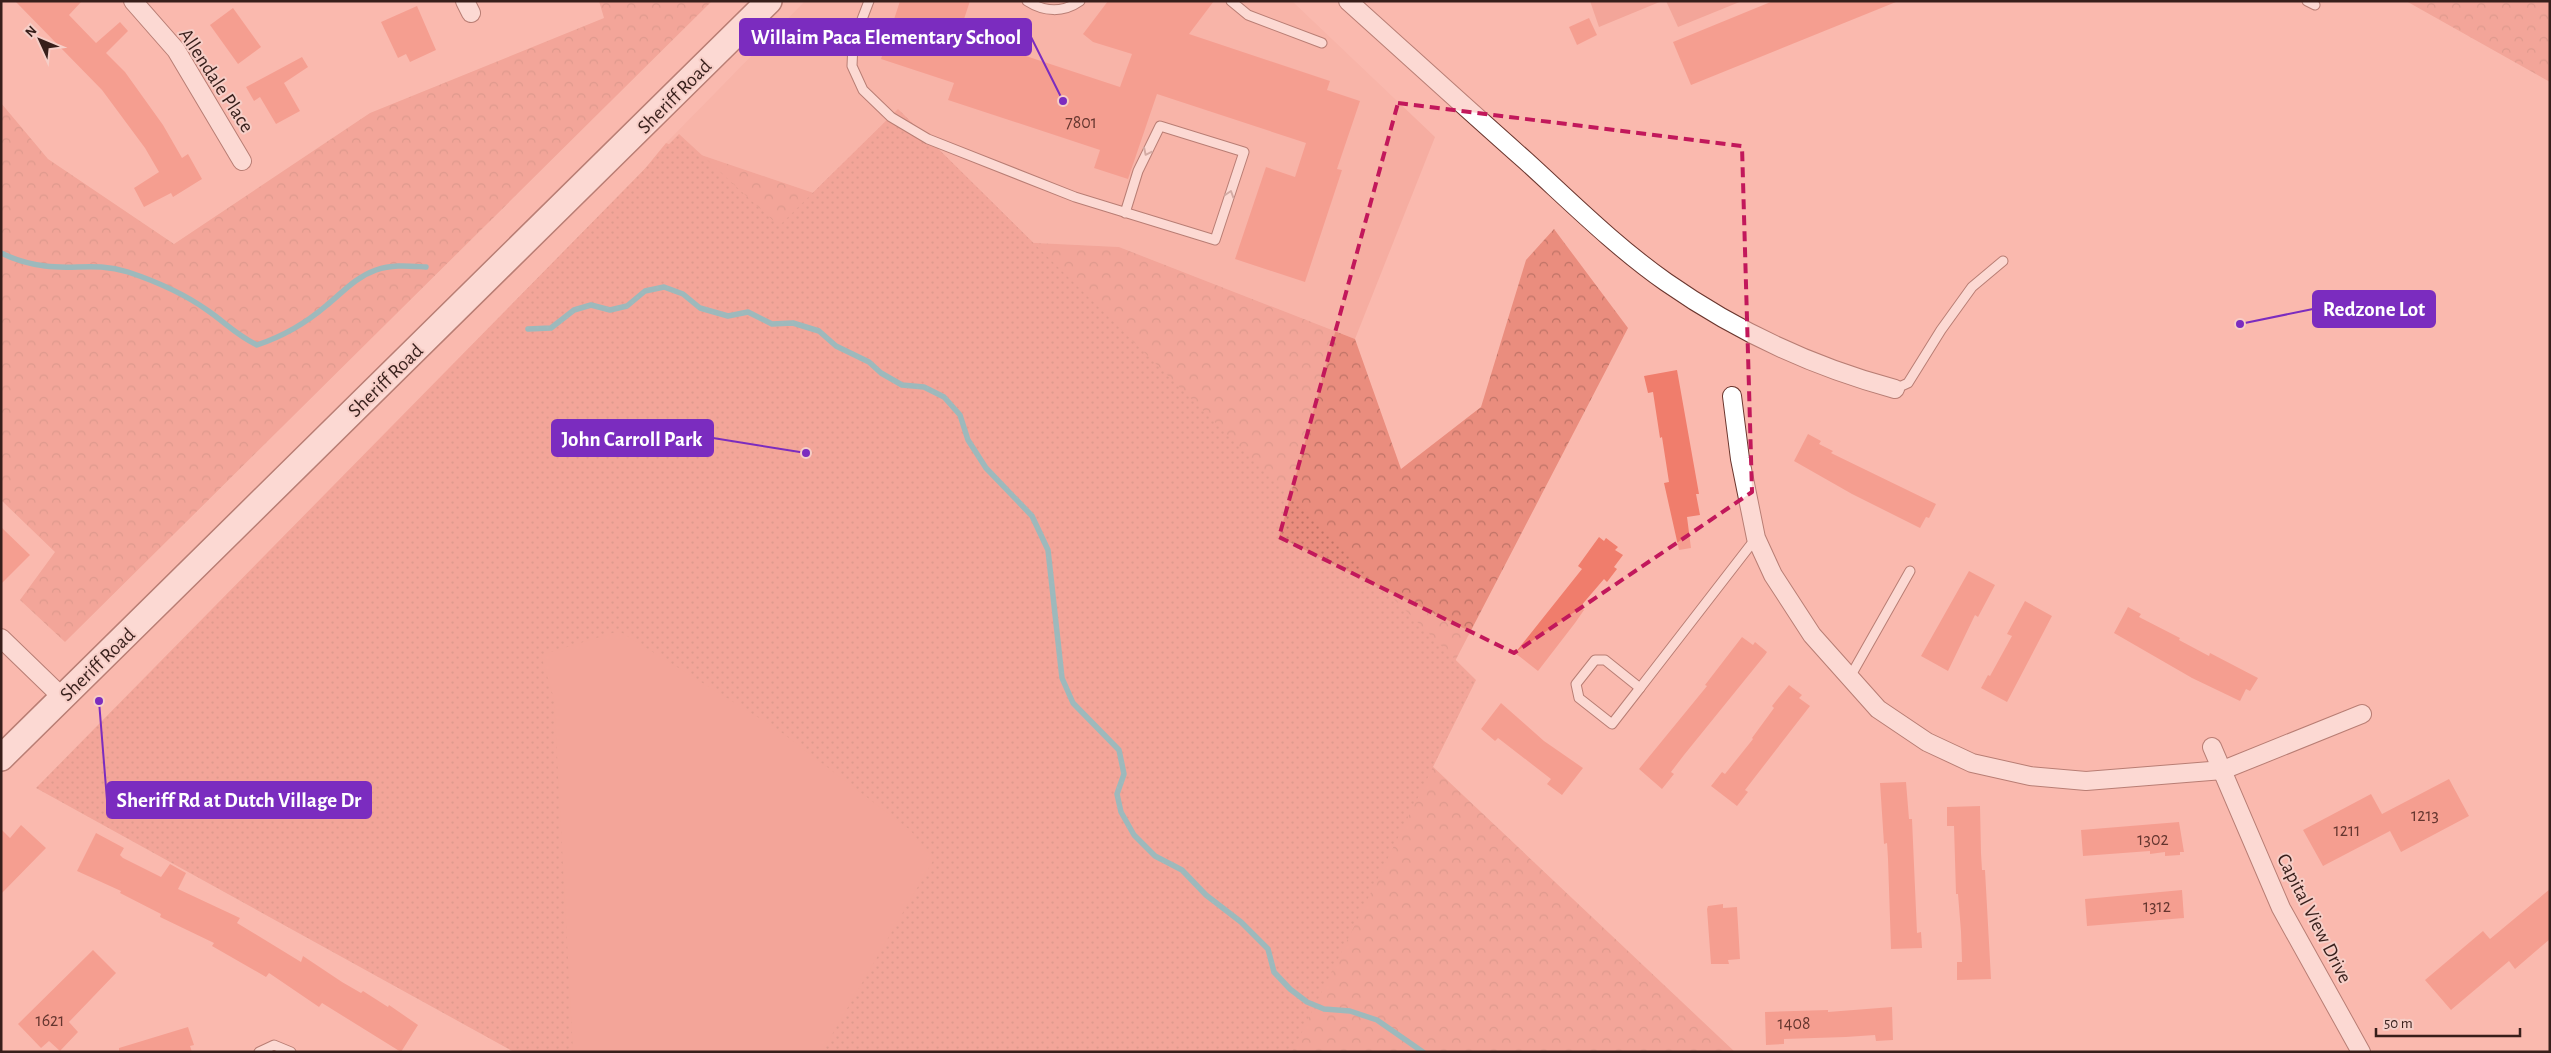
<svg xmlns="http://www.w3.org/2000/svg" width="2551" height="1053" font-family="'Alegreya Sans',sans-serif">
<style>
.built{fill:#f6ada1}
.forest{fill:url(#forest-crowns)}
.park{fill:url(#park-dots)}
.pitch{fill:#ea8d7e}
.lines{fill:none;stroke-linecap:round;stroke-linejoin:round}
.stream{stroke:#2db9cd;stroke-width:5.5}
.building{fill:#f07d6c}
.service-casing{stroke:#6a352d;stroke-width:11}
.minor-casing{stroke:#6a352d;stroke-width:20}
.secondary-casing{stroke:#6a352d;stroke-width:28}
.service{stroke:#fff;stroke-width:9}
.minor{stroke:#fff;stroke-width:18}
.secondary{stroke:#fff;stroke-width:25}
.oneway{stroke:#a59a98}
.marked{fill:none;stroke:#c2185b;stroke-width:4;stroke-dasharray:10 6;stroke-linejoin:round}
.labels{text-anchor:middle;stroke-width:4;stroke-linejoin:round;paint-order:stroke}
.number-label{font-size:18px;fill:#65362f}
.street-label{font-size:20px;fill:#371f1b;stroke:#f6cec7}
.leader{fill:none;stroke:#7b2cbf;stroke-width:2}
.callout-dot{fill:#7b2cbf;stroke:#f6cec7;stroke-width:2}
.callout{fill:#7b2cbf;stroke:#7b2cbf;stroke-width:2}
.callout-label{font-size:21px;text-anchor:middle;font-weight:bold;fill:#fff}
</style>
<defs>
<pattern id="forest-crowns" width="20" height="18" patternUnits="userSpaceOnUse" patternTransform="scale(1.25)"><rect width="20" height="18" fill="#ea8d7e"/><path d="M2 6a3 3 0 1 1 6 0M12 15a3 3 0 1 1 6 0" fill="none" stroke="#be7366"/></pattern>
<pattern id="park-dots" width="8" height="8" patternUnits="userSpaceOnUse" patternTransform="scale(1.25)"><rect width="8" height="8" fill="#ea8d7e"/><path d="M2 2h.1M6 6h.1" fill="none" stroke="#be7366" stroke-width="1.8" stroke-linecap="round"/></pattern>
</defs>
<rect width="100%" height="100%" fill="#fab9ae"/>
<path class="built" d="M805 1H1292L1435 137 1355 339 1119 247 950 239 666 143Z"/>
<g class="forest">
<path d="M599 1H712L65 642 20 600 55 552 1 500V103L48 159 174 244 370 113 604 18Z"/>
<path d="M2406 1H2550V82Z"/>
<path d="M666 143 950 239 1119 247 1355 339 1401 469 1481 407 1526 260 1554 229 1628 328 1411 746 1735 1052H1053L550 285Z"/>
</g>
<path class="park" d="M898 109 1476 680 1292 1052H514L36 788 679 134 779 226Z"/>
<g class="pitch">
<path d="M1590 1H1662L1599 27Z"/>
<path d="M1666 1H1742L1678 27Z"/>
<path d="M619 631 777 729 910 830 934 859 822 1052H573L554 699 541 655Z"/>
</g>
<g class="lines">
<g class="stream">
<path d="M1 253C15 260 29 264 45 266 74 270 96 262 128 272 155 281 183 293 207 310 226 323 235 334 257 345 284 336 305 324 327 305 343 292 356 277 376 270 393 264 409 266 426 267"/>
<path d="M528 329 551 328 574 310 591 305 610 310 627 306 645 291 664 287 683 294 700 308 728 316 748 312 772 324 793 323 819 331 836 346 869 362 881 373 902 385 924 387 944 397 960 415 968 440 986 468 1032 516 1048 550 1062 678 1073 703 1119 750 1124 774 1117 794 1121 812 1134 835 1155 856 1182 870 1206 895 1241 922 1268 949 1274 972 1290 989 1307 1002 1324 1009 1350 1011 1377 1020 1423 1052"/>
</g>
</g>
<g class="building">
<path d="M15 1H82L69 15 96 43 120 22 128 31 106 53 125 72 163 125 182 158 188 154 202 179 173 197 171 193 144 207 134 188 159 172 145 148 102 90Z"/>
<path d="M900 1H970L959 34 1120 87 1132 54 1093 42 1083 34 1108 1H1214L1189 34 1330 81 1327 90 1360 101 1337 169 1342 170 1305 282 1235 259 1266 167 1295 177 1306 143 1157 94 1128 179 1094 168 1100 150 948 100 954 83 881 59Z"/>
<path d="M1773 1H1896V2L1691 85 1673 42Z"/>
<path d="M417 6 436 50 410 62 406 54 398 58 381 22Z"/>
<path d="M233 8 261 47 238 64 210 25Z"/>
<path d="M1589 18 1597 35 1577 45 1569 27Z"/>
<path d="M302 57 308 67 284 83 300 111 276 124 260 97 254 101 246 87Z"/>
<path d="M1677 370 1699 494H1696L1700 515 1687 517 1691 548 1679 550 1664 483 1669 482 1662 437 1660 438 1653 392 1648 393 1644 376Z"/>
<path d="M1808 434 1821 441 1819 444 1833 451 1831 453 1936 504 1929 518 1926 517 1920 528 1852 494 1794 461Z"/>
<path d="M1 527 30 555 1 584Z"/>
<path d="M1599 537 1604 541 1606 538 1618 547 1615 550 1623 555 1614 567 1617 569 1607 582 1604 579 1580 607 1584 610 1575 623 1538 671 1515 653 1582 569 1578 566Z"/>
<path d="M1969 571 1995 585 1978 617 1975 615 1948 671 1921 656Z"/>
<path d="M2025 601 2052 616 2007 702 1981 688 1988 675 1990 676 2012 636 2007 634Z"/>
<path d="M2128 607 2141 614 2139 617 2180 638 2179 640 2209 656 2210 653 2258 678 2250 691 2246 689 2240 701 2192 678 2114 633Z"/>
<path d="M1742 637 1753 645 1755 642 1767 652 1765 655 1684 755 1671 772 1674 774 1662 789 1639 769 1707 686 1705 685Z"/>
<path d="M1789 685 1802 695 1799 698 1810 706 1745 790 1748 792 1737 806 1711 786 1722 772 1725 774 1753 739 1752 738 1774 708 1772 706Z"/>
<path d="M1501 703 1544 741 1583 768 1562 795 1547 784 1551 779 1498 738 1495 741 1481 729Z"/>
<path d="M2449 779 2469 816 2401 852 2390 831 2323 866 2303 830 2371 794 2382 814Z"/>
<path d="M1906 782 1909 819H1912L1917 933 1921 932 1922 948 1891 949 1888 859 1887 843 1884 844 1880 783Z"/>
<path d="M1980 806 1981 853 1982 870H1985L1991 979 1957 980V962H1962L1961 932 1958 894H1956L1954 826H1947V807Z"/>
<path d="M2179 822 2184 852H2180V855L2165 856V852L2150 854V851L2083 856 2081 830Z"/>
<path d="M21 825 46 848 1 894V829L10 838Z"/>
<path d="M96 833 124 848 120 855 123 858 161 877 170 864 186 873 178 889 240 918 237 923 301 962 303 956 342 982 361 993 363 991 388 1007 389 1005 418 1025 401 1052 322 1003 319 1007 269 973 266 977 212 946 214 943 160 917 161 914 120 893 121 891 77 871Z"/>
<path d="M2550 889V939L2515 969 2509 961 2451 1010 2425 980 2483 931 2490 939Z"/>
<path d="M2182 890 2184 918 2087 926 2085 899Z"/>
<path d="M1723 904V908L1737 907 1740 959 1728 960 1729 964H1711L1707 909 1708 906Z"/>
<path d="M93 950 116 973 69 1022 78 1032 60 1051 49 1041 41 1048 18 1024Z"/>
<path d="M1892 1007 1893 1040 1876 1041 1875 1035 1846 1037 1784 1039V1044L1766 1045 1765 1012 1828 1010V1012Z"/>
<path d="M188 1027 194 1045 190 1046 192 1052H119V1048Z"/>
</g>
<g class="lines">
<g class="service-casing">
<g id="service">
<path d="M869 1 853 43 852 66 863 90 891 117 928 139 1075 197 1215 240 1244 152 1160 126 1138 171 1125 213"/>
<path d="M1027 1C1044 12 1063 13 1080 1"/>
<path d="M1231 1 1248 15 1322 43"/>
<path d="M2307 1 2315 5"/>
<path d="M1895 389 1908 383 1941 330 1972 287 2003 261"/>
<path d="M1595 660H1605L1640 688 1612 724 1579 698 1576 684Z"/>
<path d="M1850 677 1910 571"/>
<path d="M1640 688 1756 538"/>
<path d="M259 1052 274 1045 291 1052"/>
</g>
</g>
<g class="minor-casing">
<g id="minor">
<path d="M133 1 176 50 242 161"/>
<path d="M465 1 471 13"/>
<path d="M1348 1C1407 54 1466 108 1526 161 1571 202 1616 247 1666 282 1736 331 1813 367 1895 389"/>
<path d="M1732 396 1740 459 1756 538 1773 575 1812 635 1878 709 1927 742 1972 763 2030 776 2086 781 2223 770 2362 714"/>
<path d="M1 638 62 697"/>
<path d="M2212 747 2281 908 2361 1052"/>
</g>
</g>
<g class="secondary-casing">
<path id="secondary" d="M1 758 769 1"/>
</g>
<use href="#service" class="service"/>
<use href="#minor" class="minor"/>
<use href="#secondary" class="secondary"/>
</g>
<defs><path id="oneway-chevron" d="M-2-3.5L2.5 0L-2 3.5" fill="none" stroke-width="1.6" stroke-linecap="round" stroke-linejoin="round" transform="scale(1.25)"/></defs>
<g class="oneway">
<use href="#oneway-chevron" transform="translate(1147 152) rotate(116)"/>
<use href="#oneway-chevron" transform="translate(1230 194) rotate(-72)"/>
</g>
<path d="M0 0H2551V1053H0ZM1398 103 1742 146 1752 492 1514 653 1279 537Z" fill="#fab9ae" fill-opacity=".55" fill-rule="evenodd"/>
<path class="marked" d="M1398 103 1742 146 1752 492 1514 653 1279 537Z"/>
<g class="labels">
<g class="number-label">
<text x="1081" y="128">7801</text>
<text x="2425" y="821">1213</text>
<text x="2347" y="836">1211</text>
<text x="2153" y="845">1302</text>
<text x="2157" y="912">1312</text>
<text x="50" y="1026">1621</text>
<text x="1794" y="1029">1408</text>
</g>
<g class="street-label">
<text transform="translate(217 80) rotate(57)" y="7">Allendale Place</text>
<text transform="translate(674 96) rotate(-45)" y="7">Sheriff Road</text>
<text transform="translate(385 380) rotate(-44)" y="7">Sheriff Road</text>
<text transform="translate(97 664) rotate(-44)" y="7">Sheriff Road</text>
<text transform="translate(2315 918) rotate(63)" y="7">Capital View Drive</text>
</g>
</g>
<path class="leader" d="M1063 101L1031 37M2240 324L2313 309M806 453L713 438M99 701L107 800"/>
<g class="callout-dot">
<circle cx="1063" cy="101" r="5"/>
<circle cx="2240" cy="324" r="5"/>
<circle cx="806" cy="453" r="5"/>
<circle cx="99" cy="701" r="5"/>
</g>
<g class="callout">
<rect x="740" y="19" width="291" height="36" rx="5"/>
<rect x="2313" y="291" width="122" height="36" rx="5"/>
<rect x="552" y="420" width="161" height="36" rx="5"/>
<rect x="107" y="782" width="264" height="36" rx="5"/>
</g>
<g class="callout-label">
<text x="886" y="44">Willaim Paca Elementary School</text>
<text x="2374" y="316">Redzone Lot</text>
<text x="632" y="446">John Carroll Park</text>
<text x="239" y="807">Sheriff Rd at Dutch Village Dr</text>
</g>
<rect width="2551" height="1053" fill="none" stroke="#371f1b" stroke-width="5"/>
<g transform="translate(40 40) rotate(314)" stroke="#f6cec7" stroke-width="4" paint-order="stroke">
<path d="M0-4L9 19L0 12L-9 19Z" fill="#371f1b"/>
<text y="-8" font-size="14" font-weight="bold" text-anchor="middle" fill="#371f1b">N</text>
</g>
<path d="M2376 1028v8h144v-8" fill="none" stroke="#371f1b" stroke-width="2.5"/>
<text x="2384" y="1028" font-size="15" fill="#371f1b" stroke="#f6cec7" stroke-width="4" paint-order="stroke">50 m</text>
</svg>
